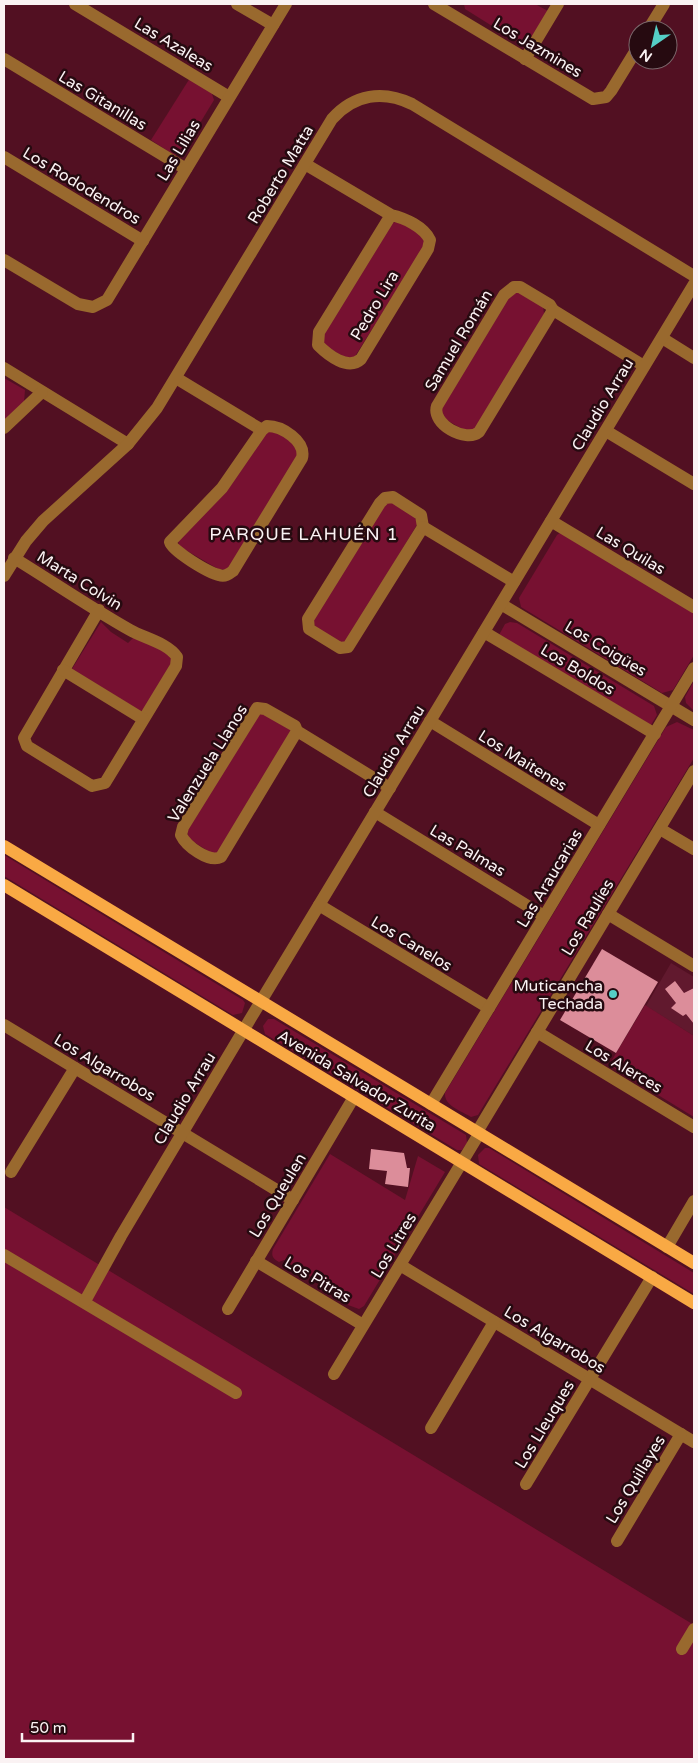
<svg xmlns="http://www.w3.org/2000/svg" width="698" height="1763" font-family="'Varela Round',sans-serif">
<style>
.built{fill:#61192e}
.green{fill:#771131}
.building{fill:#dc8d9a}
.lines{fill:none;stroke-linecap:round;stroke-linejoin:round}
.minor{stroke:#99692e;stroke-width:12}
.major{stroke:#f9a944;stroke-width:12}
.poi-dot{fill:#55cec6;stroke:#260a10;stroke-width:2}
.labels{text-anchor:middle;stroke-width:5;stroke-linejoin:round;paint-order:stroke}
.street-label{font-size:16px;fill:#faf2f3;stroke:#260a10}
.poi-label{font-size:16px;fill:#faf2f3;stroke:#260a10;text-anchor:end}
.neighbourhood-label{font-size:18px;letter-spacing:1px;fill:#faf2f3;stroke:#260a10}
</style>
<rect width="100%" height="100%" fill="#521022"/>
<path class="built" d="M671 963 694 977V1036L646 1006Z"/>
<g class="green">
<path d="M464 4H535L548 11 526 46H524L465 9Z"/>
<path d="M190 78 211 91 214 100 183 151 179 155H174L151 140Z"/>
<path d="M399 221 422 235 425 245 352 361 323 345 321 338 392 223Z"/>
<path d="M516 291 543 306 544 314 476 429 466 431 443 418 440 410 510 294Z"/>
<path d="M4 378 25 390 24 402 4 421Z"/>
<path d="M273 430 294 442 299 455 228 570 218 569 179 546 178 539 265 433Z"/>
<path d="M390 501 414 516 418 523 345 644 315 628 313 617 382 505Z"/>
<path d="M561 532 694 611V655L673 690 662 693 521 607 519 598 557 535Z"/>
<path d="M101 622 111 632 128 643 134 637 169 654 173 660 142 712 72 669Z"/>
<path d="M510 622 517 623 654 706 657 715 651 725 499 635 505 624Z"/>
<path d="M694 681V711L686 703 685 697Z"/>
<path d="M264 713 290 728 291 731 220 852 213 854 189 839 187 830 258 714Z"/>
<path d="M677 722 694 730V758L478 1115 471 1117C461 1111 444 1106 445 1093L666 727Z"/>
<path d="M4 855 243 1000 245 1003 242 1013 233 1015 4 876Z"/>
<path d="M645 1005 694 1036V1117L609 1065Z"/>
<path d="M268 1019H274L466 1135 467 1143 462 1150H457L265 1034 263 1026Z"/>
<path d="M485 1148H489L694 1273V1294L479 1164 478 1155Z"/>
<path d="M330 1154 405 1200 418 1156 445 1172 364 1306 359 1309 348 1305 349 1300 284 1260 279 1262C273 1259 271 1256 273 1249Z"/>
<path d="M4 1207 694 1625V1759H4Z"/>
</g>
<g class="building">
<path d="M602 949 658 982 616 1053 560 1020Z"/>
<path d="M675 981 684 993 694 988V1024L686 1014 683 1016 671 1008 676 1003 665 989Z"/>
<path d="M371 1149 404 1153 407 1168H410L408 1187 385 1184 387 1171 369 1169Z"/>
</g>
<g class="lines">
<g class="minor">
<path d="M75 4 229 97"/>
<path d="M237 4 273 25"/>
<path d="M434 4 593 99 606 97 611 91 638 47"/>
<path d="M648 30 664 4"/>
<path d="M4 59 186 169"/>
<path d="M525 59 558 4"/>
<path d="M4 157 143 241"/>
<path d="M305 164 391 215C405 218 424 227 430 240L428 249 361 359C348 371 328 355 318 345L319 332 391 215"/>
<path d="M4 260 78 304 93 307 107 300 286 4"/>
<path d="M514 287H520L550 305 553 310 479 432C466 443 431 424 437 406L504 295Z"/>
<path d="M553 310 644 366"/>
<path d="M662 338 694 358"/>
<path d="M4 368 128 444"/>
<path d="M176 378 262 430"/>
<path d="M267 426C282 426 306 441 302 458L233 571C229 574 225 577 219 575 209 573 172 551 170 542L222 488 262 430Z"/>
<path d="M4 428 42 392"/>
<path d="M606 431 694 484"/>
<path d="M393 497 421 515 423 527 348 647 340 648 309 629 308 619 380 503 385 498Z"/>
<path d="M551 521 694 607"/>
<path d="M423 527 514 582"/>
<path d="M14 558C53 582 91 608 130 630 144 638 168 643 177 657L176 666 105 783 92 786 27 746 24 738 99 610"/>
<path d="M4 576 26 541 43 521 128 444 157 408 332 119C354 94 383 90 412 104L694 276"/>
<path d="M501 604 694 720"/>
<path d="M484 632 655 734"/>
<path d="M63 670 143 719"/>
<path d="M430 721 599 825"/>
<path d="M297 731 221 857C209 863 186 846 181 835L183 827 257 708 265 709 295 726 297 731 390 788"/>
<path d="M375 812 544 916"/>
<path d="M660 829 694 849"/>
<path d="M319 905 489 1008"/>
<path d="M608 914 694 966"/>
<path d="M4 1025 293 1200"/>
<path d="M537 1032 694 1127"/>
<path d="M431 1104 694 668"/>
<path d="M477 1132 694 771"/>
<path d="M11 1172 75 1068"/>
<path d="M667 1247 694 1201"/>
<path d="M4 1255 236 1393"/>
<path d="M256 1261 363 1325"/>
<path d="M400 1265 694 1442"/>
<path d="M85 1301 121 1236 252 1016 694 284"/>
<path d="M228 1309 354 1097"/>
<path d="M334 1374 479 1134"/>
<path d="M431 1428 494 1322"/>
<path d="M526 1484 652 1277"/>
<path d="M617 1541 681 1434"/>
<path d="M682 1649 694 1629"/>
</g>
<g class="major">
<path d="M4 846 694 1263"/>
<path d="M4 885 694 1303"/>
</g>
</g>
<circle class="poi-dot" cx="613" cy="994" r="5"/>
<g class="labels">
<g class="street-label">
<text transform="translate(174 44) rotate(31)" y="6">Las Azaleas</text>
<text transform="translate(538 47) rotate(31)" y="6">Los Jazmines</text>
<text transform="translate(103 100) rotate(31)" y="6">Las Gitanillas</text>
<text transform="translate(178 150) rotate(-59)" y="6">Las Lilias</text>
<text transform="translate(280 174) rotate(-59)" y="6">Roberto Matta</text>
<text transform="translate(82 185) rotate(31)" y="6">Los Rododendros</text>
<text transform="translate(374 305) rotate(-59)" y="6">Pedro Lira</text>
<text transform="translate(458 340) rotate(-59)" y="6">Samuel Román</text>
<text transform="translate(602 404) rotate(-59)" y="6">Claudio Arrau</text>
<text transform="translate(631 550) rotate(31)" y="6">Las Quilas</text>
<text transform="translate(80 580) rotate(32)" y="6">Marta Colvin</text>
<text transform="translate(606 648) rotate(31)" y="6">Los Coigües</text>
<text transform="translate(578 669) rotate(31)" y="6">Los Boldos</text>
<text transform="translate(393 751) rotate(-59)" y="6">Claudio Arrau</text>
<text transform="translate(523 760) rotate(32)" y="6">Los Maitenes</text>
<text transform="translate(207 763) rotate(-58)" y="6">Valenzuela Llanos</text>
<text transform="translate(468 850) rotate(31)" y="6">Las Palmas</text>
<text transform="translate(549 878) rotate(-59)" y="6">Las Araucarias</text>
<text transform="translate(587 917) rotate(-59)" y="6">Los Raulíes</text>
<text transform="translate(412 943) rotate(31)" y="6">Los Canelos</text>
<text transform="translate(624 1066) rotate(31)" y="6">Los Alerces</text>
<text transform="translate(105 1067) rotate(31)" y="6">Los Algarrobos</text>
<text transform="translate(357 1080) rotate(31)" y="6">Avenida Salvador Zurita</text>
<text transform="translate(184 1098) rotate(-59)" y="6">Claudio Arrau</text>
<text transform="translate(277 1195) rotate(-59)" y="6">Los Queulen</text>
<text transform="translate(393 1245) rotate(-59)" y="6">Los Litres</text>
<text transform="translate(318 1279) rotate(31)" y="6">Los Pitras</text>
<text transform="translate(555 1339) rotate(31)" y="6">Los Algarrobos</text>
<text transform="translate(544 1424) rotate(-59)" y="6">Los Lleuques</text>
<text transform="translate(635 1479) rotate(-59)" y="6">Los Quillayes</text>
</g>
<g class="poi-label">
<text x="603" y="991">Muticancha<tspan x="603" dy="18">Techada</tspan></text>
</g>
<g class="neighbourhood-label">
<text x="304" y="540">PARQUE LAHUÉN 1</text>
</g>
</g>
<rect width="698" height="1763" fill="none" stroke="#faf2f3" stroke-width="10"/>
<g transform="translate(653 45) rotate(214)"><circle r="24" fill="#260a10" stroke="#7b676b"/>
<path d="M0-4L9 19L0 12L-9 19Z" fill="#55cec6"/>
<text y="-8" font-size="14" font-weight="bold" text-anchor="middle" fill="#faf2f3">N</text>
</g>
<path d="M22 1733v8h111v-8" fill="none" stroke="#faf2f3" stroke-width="2.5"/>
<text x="30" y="1733" font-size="15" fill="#faf2f3" stroke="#260a10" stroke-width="4" paint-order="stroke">50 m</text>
</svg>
